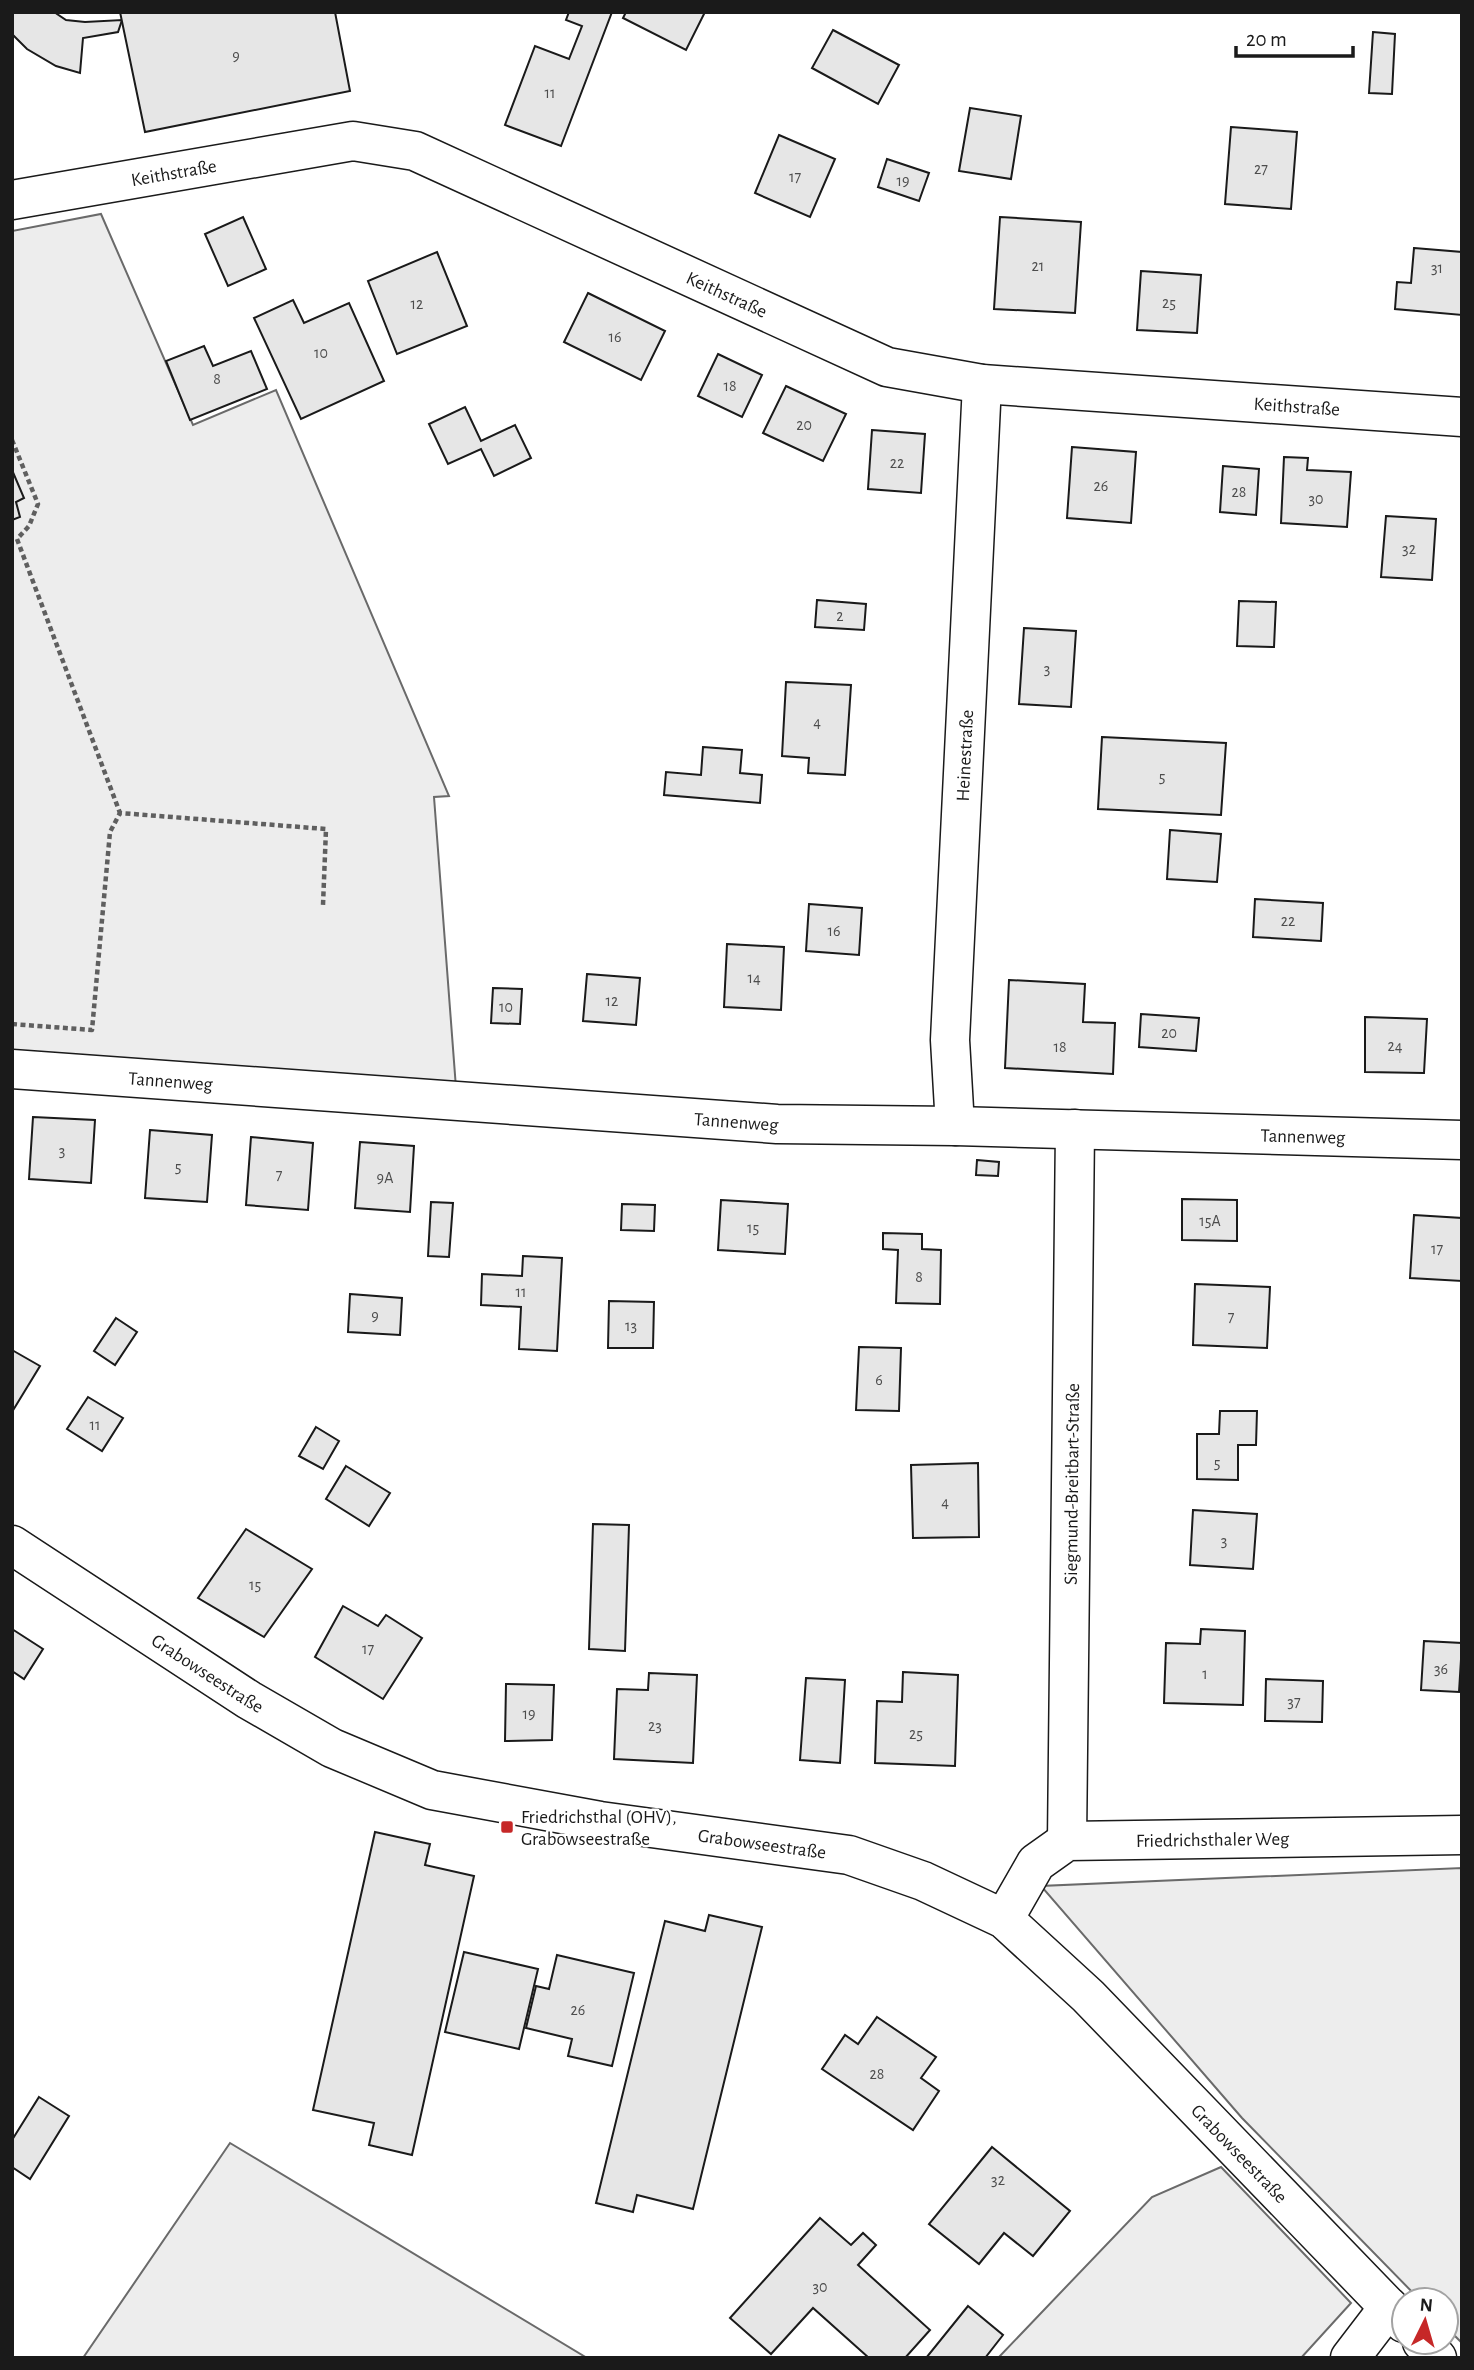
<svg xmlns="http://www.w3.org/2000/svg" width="1474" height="2370" font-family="'Alegreya Sans',sans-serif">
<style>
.green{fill:#ededed;stroke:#6a6a6a;stroke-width:2}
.building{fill:#e6e6e6;stroke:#1a1a1a;stroke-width:2}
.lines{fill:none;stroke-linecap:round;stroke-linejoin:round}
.minor-casing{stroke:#1a1a1a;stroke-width:41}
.path{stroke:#5f5f5f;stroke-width:4.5;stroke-dasharray:5 3.5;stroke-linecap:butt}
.minor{stroke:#fff;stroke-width:38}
.poi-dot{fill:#c62828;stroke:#fff;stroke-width:2.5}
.labels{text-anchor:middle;stroke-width:5;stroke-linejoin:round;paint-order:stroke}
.number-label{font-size:16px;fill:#4d4d4d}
.street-label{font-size:19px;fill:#1a1a1a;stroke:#fff}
.poi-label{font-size:19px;fill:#1a1a1a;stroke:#fff;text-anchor:start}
</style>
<rect width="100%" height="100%" fill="#fff"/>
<g class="green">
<path d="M101 214 193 425 276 390 449 796 434 797 456 1088 12 1057V231Z"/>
<path d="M1462 1868V2343L1446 2327V2300H1420L1242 2118 1041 1886Z"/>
<path d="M230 2143 587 2358H83Z"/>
<path d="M1221 2167 1351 2303 1301 2358H998L1152 2197Z"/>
</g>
<g class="building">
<path d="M12 12H54L66 20 85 22 122 20 118 32 83 38 80 73 56 66 27 49 12 34Z"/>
<path d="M120 12H335L350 91 145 132Z"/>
<path d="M569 12H612L561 146 505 125 535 46 569 59 582 26 566 20Z"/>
<path d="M626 12H705L686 50 623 18Z"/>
<path d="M833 30 899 65 878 104 812 68Z"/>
<path d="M1373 32 1395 34 1392 94 1369 93Z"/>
<path d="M970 108 1021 116 1011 179 959 171Z"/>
<path d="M1231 127 1297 132 1291 209 1225 204Z"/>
<path d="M779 135 835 159 810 217 755 193Z"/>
<path d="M887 159 929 173 919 201 878 187Z"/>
<path d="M243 217 266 269 228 286 205 234Z"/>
<path d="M1000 217 1081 222 1075 313 994 309Z"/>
<path d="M1414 248 1462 252V315L1395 309 1397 282 1411 283Z"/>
<path d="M437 252 467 326 397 354 368 281Z"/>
<path d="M1141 271 1201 275 1197 333 1137 330Z"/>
<path d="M588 293 665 331 641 380 564 342Z"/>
<path d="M293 300 304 323 349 303 384 381 301 419 254 318Z"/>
<path d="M204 346 213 366 251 351 267 389 190 420 166 361Z"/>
<path d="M718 354 762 375 742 417 698 396Z"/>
<path d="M786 386 846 414 823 461 763 433Z"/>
<path d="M465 407 481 441 515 425 531 458 494 476 481 449 448 464 429 424Z"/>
<path d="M872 430 925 434 921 493 868 489Z"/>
<path d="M1072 447 1136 452 1131 523 1067 518Z"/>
<path d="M1284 457 1308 458 1307 470 1351 472 1347 527 1281 523Z"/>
<path d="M1223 466 1259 469 1256 515 1220 512Z"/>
<path d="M12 470 24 498 16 502 20 517 12 520Z"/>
<path d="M1386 516 1436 519 1432 580 1381 577Z"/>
<path d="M817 600 866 604 864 630 815 627Z"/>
<path d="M1239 601 1276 602 1274 647 1237 646Z"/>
<path d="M1024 628 1076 631 1071 707 1019 704Z"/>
<path d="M786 682 851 685 845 775 808 773 809 758 782 756Z"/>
<path d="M1102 737 1226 743 1221 815 1098 809Z"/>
<path d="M703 747 742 750 740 773 762 775 760 803 664 795 666 772 701 775Z"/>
<path d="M1170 830 1221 834 1217 882 1167 879Z"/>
<path d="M1255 899 1323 903 1321 941 1253 937Z"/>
<path d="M809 904 862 908 859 955 806 951Z"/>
<path d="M727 944 784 947 781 1010 724 1007Z"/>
<path d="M587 974 640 978 636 1025 583 1021Z"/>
<path d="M1009 980 1085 984 1083 1022 1115 1023 1113 1074 1005 1068Z"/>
<path d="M493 988 522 989 520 1024 491 1023Z"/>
<path d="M1141 1014 1199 1018 1196 1051 1139 1047Z"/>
<path d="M1365 1017 1427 1019 1424 1073 1365 1072Z"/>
<path d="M33 1117 95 1120 91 1183 29 1179Z"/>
<path d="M150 1130 212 1135 207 1202 145 1198Z"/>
<path d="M251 1137 313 1143 308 1210 246 1205Z"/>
<path d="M360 1142 414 1146 410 1212 355 1208Z"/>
<path d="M977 1160 999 1162 998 1176 976 1175Z"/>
<path d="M1182 1199 1237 1200V1241L1182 1240Z"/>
<path d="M721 1200 788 1204 785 1254 718 1250Z"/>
<path d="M431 1202 453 1203 449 1257 428 1256Z"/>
<path d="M622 1204 655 1205 654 1231 621 1230Z"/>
<path d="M1414 1215 1462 1218V1281L1410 1278Z"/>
<path d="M883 1233 922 1234V1249L941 1250 940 1304 896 1303 898 1250 883 1249Z"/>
<path d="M523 1256 562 1258 557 1351 519 1349 521 1307 481 1305 482 1274 522 1276Z"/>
<path d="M1195 1284 1270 1287 1267 1348 1193 1345Z"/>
<path d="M350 1294 402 1298 400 1335 348 1332Z"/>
<path d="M609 1301 654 1302 653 1348H608Z"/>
<path d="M116 1318 137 1332 115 1365 94 1351Z"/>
<path d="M859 1347 901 1348 899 1411 856 1410Z"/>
<path d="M12 1350 40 1366 12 1412Z"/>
<path d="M88 1397 123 1418 102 1451 67 1429Z"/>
<path d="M1220 1411H1257L1256 1445H1238V1480L1197 1479V1434H1219Z"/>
<path d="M316 1427 339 1441 323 1469 299 1456Z"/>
<path d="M978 1463 979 1537 913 1538 911 1465Z"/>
<path d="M346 1466 390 1493 369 1526 326 1499Z"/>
<path d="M1193 1510 1257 1514 1253 1569 1190 1565Z"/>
<path d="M593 1524 629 1525 625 1651 589 1649Z"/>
<path d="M246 1529 312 1569 264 1637 198 1598Z"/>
<path d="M343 1606 378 1626 386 1615 422 1638 383 1699 315 1657Z"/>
<path d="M12 1629 43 1649 24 1679 12 1671Z"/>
<path d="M1201 1629 1245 1631 1243 1705 1164 1703 1166 1643 1200 1644Z"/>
<path d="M1424 1641 1462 1643 1459 1692 1421 1690Z"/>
<path d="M903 1672 958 1675 955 1766 875 1763 877 1701 902 1702Z"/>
<path d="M649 1673 697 1675 693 1763 614 1759 617 1689 648 1690Z"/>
<path d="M806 1678 845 1680 840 1763 800 1760Z"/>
<path d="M1266 1679 1323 1681 1322 1722 1265 1721Z"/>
<path d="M506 1684 554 1685 552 1740 505 1741Z"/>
<path d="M375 1832 430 1844 425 1865 474 1876 412 2155 369 2145 374 2123 313 2110Z"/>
<path d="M709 1915 762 1927 693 2209 637 2195 633 2212 596 2203 665 1921 705 1931Z"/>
<path d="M464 1952 538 1969 519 2049 445 2032Z"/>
<path d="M557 1955 634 1973 612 2066 568 2056 572 2039 526 2028 536 1986 549 1989Z"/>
<path d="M877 2017 936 2057 921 2078 939 2091 913 2130 822 2069 845 2035 858 2044Z"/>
<path d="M39 2097 69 2116 30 2179 12 2167V2140Z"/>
<path d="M992 2147 1070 2211 1033 2256 1004 2233 979 2264 929 2224Z"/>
<path d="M820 2218 851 2245 863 2233 876 2245 858 2265 930 2330 905 2358H869L813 2308 771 2354 730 2318Z"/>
<path d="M968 2306 1003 2335 985 2358H926Z"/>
</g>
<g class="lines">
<g class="minor-casing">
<g id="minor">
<path id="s1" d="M12 200 353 141 415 151 887 367 982 384 1462 417"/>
<path id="s2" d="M12 1069 777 1124 955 1126 1462 1140"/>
<path id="s3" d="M955 1126 950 1040 982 384"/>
<path id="s4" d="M12 1545 249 1700 332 1748 432 1790 600 1821 849 1855 923 1881 1004 1919 1088 1996 1404 2323"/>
<path id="s5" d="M1067 1841 1075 1129"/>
<path id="s6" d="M1004 1919 1036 1863 1067 1841 1462 1835"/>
<path d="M1422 2342 1437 2358"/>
<path d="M1350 2358 1389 2307"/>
</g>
</g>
<g class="path">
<path d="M12 440 38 504 29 526 17 539"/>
<path d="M17 539 120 813"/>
<path d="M12 1024 92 1030 110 832 120 813 326 829 323 905"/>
</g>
<use href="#minor" class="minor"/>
</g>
<rect class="poi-dot" x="500" y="1820" width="14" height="14" rx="3.5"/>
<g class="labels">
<g class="number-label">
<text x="236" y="61">9</text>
<text x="550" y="98">11</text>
<text x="1261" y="174">27</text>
<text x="795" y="182">17</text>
<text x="903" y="186">19</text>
<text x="1038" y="271">21</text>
<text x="1437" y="273">31</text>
<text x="1169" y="308">25</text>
<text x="417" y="309">12</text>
<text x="615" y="342">16</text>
<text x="321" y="358">10</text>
<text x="217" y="384">8</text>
<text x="730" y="391">18</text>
<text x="804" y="430">20</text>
<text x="897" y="468">22</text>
<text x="1101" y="491">26</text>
<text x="1239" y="497">28</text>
<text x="1316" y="504">30</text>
<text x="1409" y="554">32</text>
<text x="840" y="621">2</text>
<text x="1047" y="674">3</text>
<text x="817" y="727">4</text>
<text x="1162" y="782">5</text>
<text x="1288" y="926">22</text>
<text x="834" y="936">16</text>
<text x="754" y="983">14</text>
<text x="612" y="1006">12</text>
<text x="506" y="1012">10</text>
<text x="1169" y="1038">20</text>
<text x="1395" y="1051">24</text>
<text x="1060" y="1052">18</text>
<text x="62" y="1156">3</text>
<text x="178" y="1172">5</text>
<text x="279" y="1180">7</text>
<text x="385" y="1183">9A</text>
<text x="1210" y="1226">15A</text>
<text x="753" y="1233">15</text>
<text x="1437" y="1254">17</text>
<text x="919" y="1282">8</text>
<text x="521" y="1297">11</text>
<text x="375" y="1321">9</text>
<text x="1231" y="1322">7</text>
<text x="631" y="1331">13</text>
<text x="879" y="1385">6</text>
<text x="95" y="1430">11</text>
<text x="1217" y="1468">5</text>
<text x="945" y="1507">4</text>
<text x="1224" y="1546">3</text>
<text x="255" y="1590">15</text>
<text x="368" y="1654">17</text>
<text x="1441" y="1674">36</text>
<text x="1205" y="1679">1</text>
<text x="1294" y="1707">37</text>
<text x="529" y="1719">19</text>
<text x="655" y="1731">23</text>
<text x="916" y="1739">25</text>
<text x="578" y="2015">26</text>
<text x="877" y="2079">28</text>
<text x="998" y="2185">32</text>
<text x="820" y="2292">30</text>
</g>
<g class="street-label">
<text dy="7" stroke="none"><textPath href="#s1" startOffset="164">Keithstraße</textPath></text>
<text dy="7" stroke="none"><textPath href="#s1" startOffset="752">Keithstraße</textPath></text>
<text dy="7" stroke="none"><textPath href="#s1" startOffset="1340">Keithstraße</textPath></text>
<text dy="7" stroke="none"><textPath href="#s3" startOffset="371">Heinestraße</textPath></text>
<text dy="7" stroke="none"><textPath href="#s2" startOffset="159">Tannenweg</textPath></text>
<text dy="7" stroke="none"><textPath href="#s2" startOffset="726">Tannenweg</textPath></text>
<text dy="7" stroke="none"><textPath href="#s2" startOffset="1293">Tannenweg</textPath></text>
<text dy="7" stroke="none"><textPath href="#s5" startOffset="357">Siegmund-Breitbart-Straße</textPath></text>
<text dy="7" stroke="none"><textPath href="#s4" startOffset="234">Grabowseestraße</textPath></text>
<text dy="7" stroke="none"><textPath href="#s6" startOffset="248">Friedrichsthaler Weg</textPath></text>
<text dy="7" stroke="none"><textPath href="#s4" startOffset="822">Grabowseestraße</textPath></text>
<text dy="7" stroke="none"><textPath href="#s4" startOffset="1410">Grabowseestraße</textPath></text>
</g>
<g class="poi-label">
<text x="521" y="1823">Friedrichsthal (OHV),<tspan x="521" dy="22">Grabowseestraße</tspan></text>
</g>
</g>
<rect width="1474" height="2370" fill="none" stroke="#1a1a1a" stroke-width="28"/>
<g transform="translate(1425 2321) rotate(5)"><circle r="33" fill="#ffffff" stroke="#a3a3a3" stroke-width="2"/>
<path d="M0-5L12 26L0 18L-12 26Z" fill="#c62828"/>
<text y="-10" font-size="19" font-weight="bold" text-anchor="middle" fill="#1a1a1a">N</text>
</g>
<path d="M1236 46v10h117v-10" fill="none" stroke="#1a1a1a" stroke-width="3.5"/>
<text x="1246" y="46" font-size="21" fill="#1a1a1a" stroke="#ffffff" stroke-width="5" paint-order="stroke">20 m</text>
</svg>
